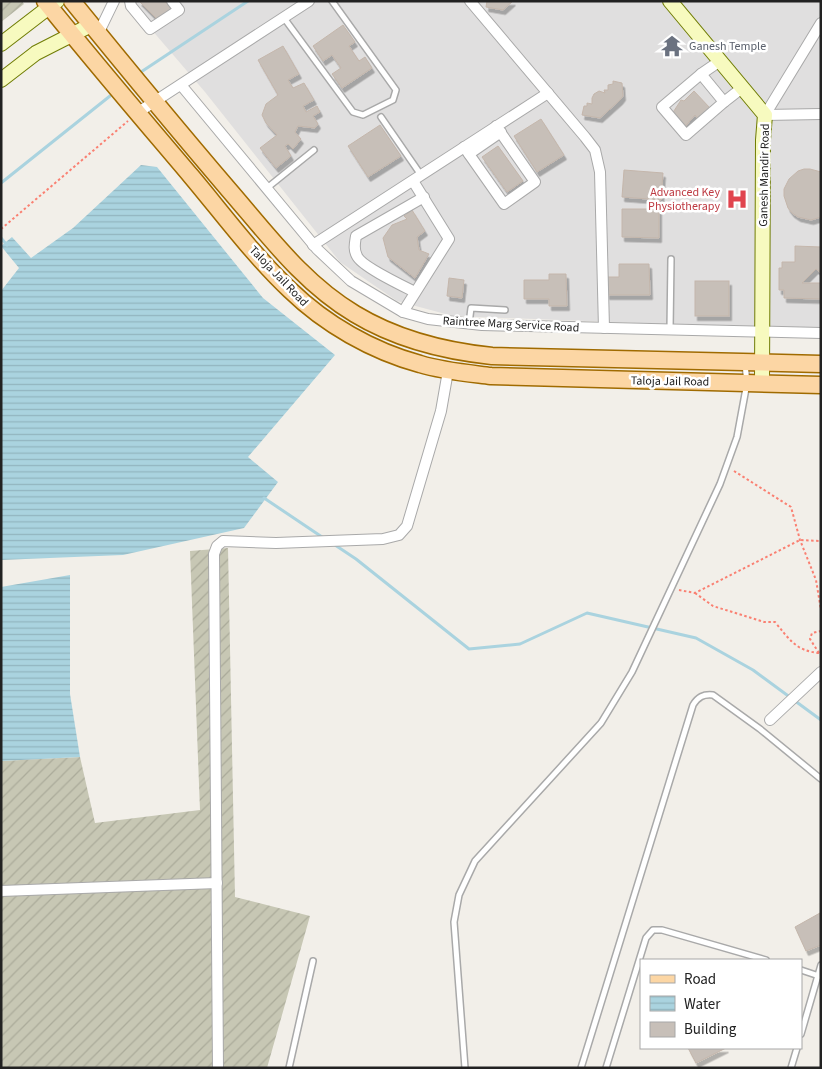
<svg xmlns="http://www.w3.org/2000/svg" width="822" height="1069" font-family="'Source Sans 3',sans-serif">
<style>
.residential{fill:#e0dfdf}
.construction{fill:url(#construction-furrows)}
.water{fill:url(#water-rules)}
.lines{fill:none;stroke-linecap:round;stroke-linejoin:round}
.stream{stroke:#aad3df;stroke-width:3}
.building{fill:#c7bfb8;stroke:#c4b6ab;filter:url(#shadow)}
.lane-casing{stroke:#a9a9a9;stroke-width:8}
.street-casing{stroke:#a9a9a9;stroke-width:12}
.secondary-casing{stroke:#707d05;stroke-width:16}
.primary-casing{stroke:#a06b00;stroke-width:19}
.path{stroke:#fa8072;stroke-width:2;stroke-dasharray:2.5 2.5;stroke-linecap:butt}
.lane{stroke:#fff;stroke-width:5}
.street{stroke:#fff;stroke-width:10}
.secondary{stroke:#f7fabf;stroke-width:14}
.primary{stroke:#fcd6a4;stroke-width:16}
.labels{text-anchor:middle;stroke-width:5;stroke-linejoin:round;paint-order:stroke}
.worship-label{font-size:12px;fill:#5b616d;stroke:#fff;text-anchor:start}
.street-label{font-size:12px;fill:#222;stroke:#fff}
.health-label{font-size:12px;fill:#be3a42;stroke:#fff;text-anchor:end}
</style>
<defs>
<pattern id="construction-furrows" width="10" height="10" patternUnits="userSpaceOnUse" patternTransform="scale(1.25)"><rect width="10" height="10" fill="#c7c7b4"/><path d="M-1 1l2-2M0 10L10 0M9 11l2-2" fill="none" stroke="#abab9a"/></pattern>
<pattern id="water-rules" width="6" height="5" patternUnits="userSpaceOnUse" patternTransform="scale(1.25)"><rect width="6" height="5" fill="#aad3df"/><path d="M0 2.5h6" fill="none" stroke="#92b5bf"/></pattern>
<filter id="shadow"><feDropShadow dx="2.5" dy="4.5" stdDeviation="0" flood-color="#0004"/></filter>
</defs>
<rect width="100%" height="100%" fill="#f2efe9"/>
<path class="residential" d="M127 1H821V330L453 316 397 301 340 262 205 92Z"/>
<g class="construction">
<path d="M1 1H22L24 4 1 22Z"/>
<path d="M228 548 235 897 310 916 267 1068H1V761L80 757 95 823 200 810 190 551Z"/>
</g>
<g class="water">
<path d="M141 165 157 167 263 298 335 355 248 457 278 482 244 528 123 555 1 560V291L19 268 1 246 12 237 31 258 73 228Z"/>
<path d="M70 575V694L80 757 1 761V587Z"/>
</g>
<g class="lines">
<g class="stream">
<path d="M141 72 248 1"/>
<path d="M1 183 110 96"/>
<path d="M1 238 7 245"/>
<path d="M264 498 325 539"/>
<path d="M335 545 356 559 469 649 520 644 587 613 696 638 753 670 821 720"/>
</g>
</g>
<g class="building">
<path d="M139 1H164L173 9 160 22Z"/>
<path d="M487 1H513L503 10 486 7Z"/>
<path d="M343 25 355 42 349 46 359 61 365 57 372 68 342 88 332 74 341 68 332 55 323 61 313 46Z"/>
<path d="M283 46 299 74 288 80 293 88 304 83 314 100 303 106 306 112 317 106 320 112 313 116 318 124 315 128 298 126 295 132 301 139 293 149 288 144 285 146 291 156 276 168 260 148 277 135 266 123 262 115 266 104 278 95 258 60Z"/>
<path d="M613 81 622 83 623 96 620 100 600 118 582 115 584 106H587V103L592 104V98L594 94 599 91 605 93 604 90H608V85L613 84Z"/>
<path d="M694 91 710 108 699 120 695 115 683 129 672 114 681 100 684 101Z"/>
<path d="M541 119 564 155 537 172 514 136Z"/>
<path d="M380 125 401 156 368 177 348 146Z"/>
<path d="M498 146 523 181 507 192 482 157Z"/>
<path d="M804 169H810L821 172V217L811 220 798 217 792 213 788 208 784 196V189L789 179 798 171Z"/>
<path d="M624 170 663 173 661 200 622 197Z"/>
<path d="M622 209H659V238L622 237Z"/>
<path d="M412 210 425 231 417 237 419 250 429 254 415 278 388 257 383 238 392 225 407 219 404 216Z"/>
<path d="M795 246 821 247V273L816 269 802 283H821V299L784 298V290H779V268H782V262H795Z"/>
<path d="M619 264H649L650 295H607V277H619Z"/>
<path d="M549 274H566L567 306H549V299H524V280H549Z"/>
<path d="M449 278 464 280 462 298 447 296Z"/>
<rect x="695" y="281" width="34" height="35"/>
<path d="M820 913 821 945 806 951 795 927Z"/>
<path d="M688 1048H726L696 1063Z"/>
</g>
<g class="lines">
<g class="lane-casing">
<g id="lane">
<path d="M284 18 353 112 363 115 393 100 396 90 332 1"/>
<path d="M381 117 421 175"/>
<path d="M267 188 314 150"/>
<path d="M469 324 471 308 505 310"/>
<path d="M670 329 671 259"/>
<path d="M801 970 819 976"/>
<path d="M801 1034 821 965"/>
<path d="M289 1068 313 961"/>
<path d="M465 1068 454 922 459 895 475 861 601 723 632 672 720 484 737 437 747 383 745 364"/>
<path d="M581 1068 693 705C698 697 703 694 713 695L760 729 821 779"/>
<path d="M606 1068 646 938 653 930H662L766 960"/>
<path d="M791 1068 797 1048"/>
</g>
</g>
<g class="street-casing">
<g id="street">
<path d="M130 1 131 6 150 29 179 10 172 1"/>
<path d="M470 1 585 137 595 150 600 172 604 328"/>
<path d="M98 34 114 1"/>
<path d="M720 61 701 74 662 107 686 135 724 102 742 88"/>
<path d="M701 74 724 102"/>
<path d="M181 85 317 249 351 281 403 312 428 319 482 325 821 333"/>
<path d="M137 113 309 1"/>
<path d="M765 115 821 23"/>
<path d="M765 115 821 114"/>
<path d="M464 147 504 204 535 182 496 126"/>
<path d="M469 154 501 132"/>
<path d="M313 245 548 93"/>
<path d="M415 292C403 286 361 266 357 256 353 249 355 243 356 236L424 197"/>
<path d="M403 312 449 239 413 181"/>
<path d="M770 720 821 672"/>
<path d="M1 891 217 883"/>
<path d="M218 1068 214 554 217 546 223 541 276 543 383 539 399 535 407 526 441 411 448 371"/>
</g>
</g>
<g class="secondary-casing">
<g id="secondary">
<path d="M670 1 765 115 763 140 762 383"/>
<path d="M1 44 57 1"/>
<path d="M1 80 36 53 91 25"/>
</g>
</g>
<g class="primary-casing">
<g id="primary">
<path d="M45 1C92 60 142 118 191 176 223 214 253 255 290 290 325 324 372 351 420 364 443 371 467 373 491 376L821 385"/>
<path d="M72 1C124 65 176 128 229 190 268 235 303 283 355 314 398 340 444 351 492 356L821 364"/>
</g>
</g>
<g class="path">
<path d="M1 229 128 121"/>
<path d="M734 471 791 507 800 540 816 580 821 610"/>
<path d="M679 590 695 593 800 540 821 541"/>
<path d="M695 593 713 606 764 622H775C789 639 796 651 819 653L821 651"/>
<path d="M819 653 810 639 812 633 821 631"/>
</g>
<use href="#lane" class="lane"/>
<use href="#street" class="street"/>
<use href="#secondary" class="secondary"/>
<use href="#primary" class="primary"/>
</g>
<defs>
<g id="temple-bare" transform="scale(1.725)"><path d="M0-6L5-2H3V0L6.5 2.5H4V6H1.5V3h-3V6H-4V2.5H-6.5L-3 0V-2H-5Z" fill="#6b7280" stroke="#fff" stroke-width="2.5" paint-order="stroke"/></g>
<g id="hospital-bare" transform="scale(1.725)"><path d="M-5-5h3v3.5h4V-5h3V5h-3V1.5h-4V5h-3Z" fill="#e0444e" stroke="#fff" stroke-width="2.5" paint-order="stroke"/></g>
</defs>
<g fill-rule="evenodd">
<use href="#temple-bare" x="672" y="46"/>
<use href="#hospital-bare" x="737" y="199"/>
</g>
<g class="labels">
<g class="worship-label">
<text x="689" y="50">Ganesh Temple</text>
</g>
<g class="street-label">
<text transform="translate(764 175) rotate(-89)" y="4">Ganesh Mandir Road</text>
<text transform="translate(279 276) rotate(46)" y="4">Taloja Jail Road</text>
<text transform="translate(511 324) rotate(3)" y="4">Raintree Marg Service Road</text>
<text transform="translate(670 381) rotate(1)" y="4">Taloja Jail Road</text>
</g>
<g class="health-label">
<text x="720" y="196">Advanced Key<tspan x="720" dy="14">Physiotherapy</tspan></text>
</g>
</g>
<rect width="822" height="1069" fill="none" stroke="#222222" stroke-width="5"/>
<rect x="640" y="959" width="162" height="90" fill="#ffffff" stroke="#a7a7a7"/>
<rect x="650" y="975" width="25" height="8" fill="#fcd6a4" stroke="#a7a7a7"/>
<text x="684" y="984" font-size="15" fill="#222222">Road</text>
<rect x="650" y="996" width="25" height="15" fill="url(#water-rules)" stroke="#a7a7a7"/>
<text x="684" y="1009" font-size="15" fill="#222222">Water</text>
<rect x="650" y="1022" width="25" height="15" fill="#c7bfb8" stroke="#a7a7a7"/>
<text x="684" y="1034" font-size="15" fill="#222222">Building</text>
</svg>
